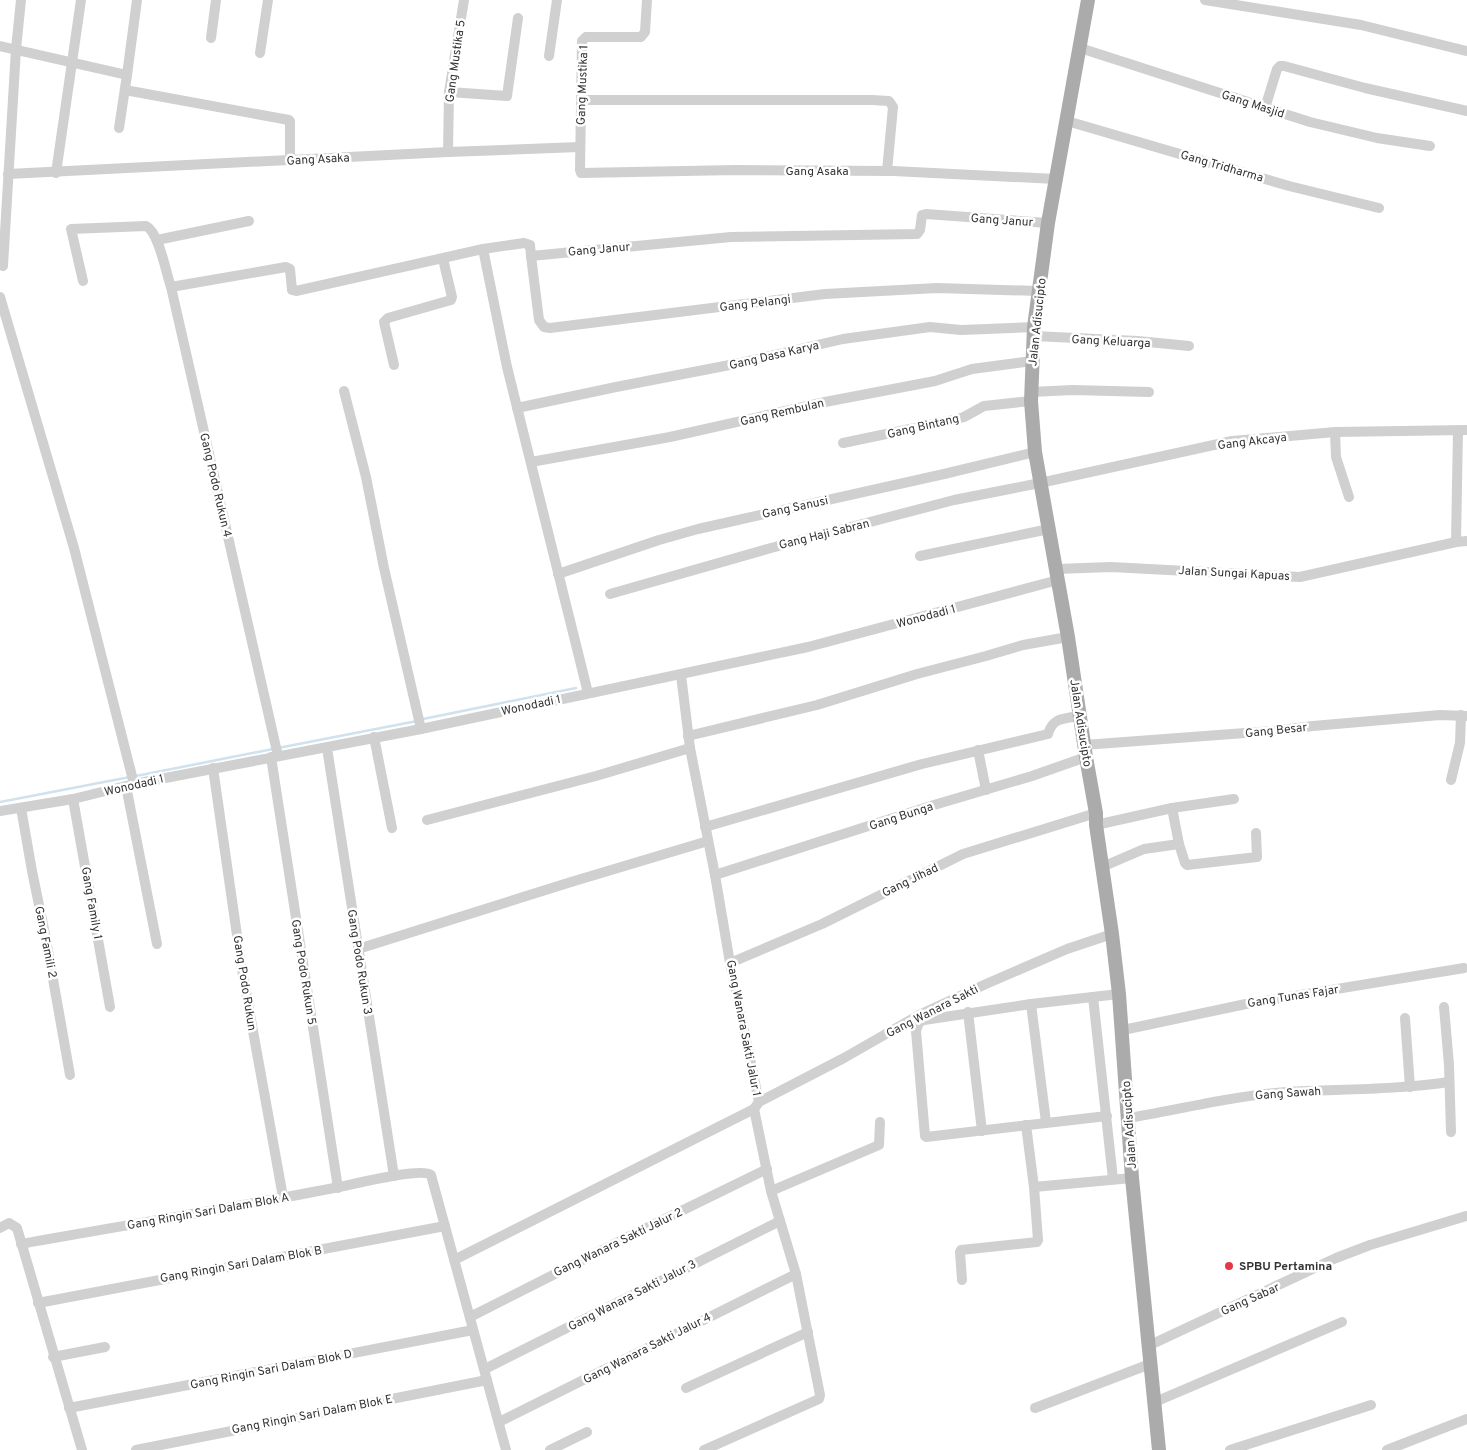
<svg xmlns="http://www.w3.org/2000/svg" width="1467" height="1450" font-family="Overpass,sans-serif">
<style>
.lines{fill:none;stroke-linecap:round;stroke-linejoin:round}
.stream{stroke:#cfe2ee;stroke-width:2.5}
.minor{stroke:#d0d0d0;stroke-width:10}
.major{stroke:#ababab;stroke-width:14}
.poi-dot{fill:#e63946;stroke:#fff;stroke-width:2}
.labels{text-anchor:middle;stroke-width:5;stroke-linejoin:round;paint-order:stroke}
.street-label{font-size:12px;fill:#333;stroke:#fff}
.poi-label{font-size:12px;font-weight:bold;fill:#333;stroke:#fff;text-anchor:start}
</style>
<rect width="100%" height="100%" fill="#fff"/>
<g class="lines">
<g class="stream">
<path d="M423 719 576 688"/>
<path d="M278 748 417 721"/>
<path d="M136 776 273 749"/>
<path d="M0 802 130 777"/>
</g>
<g class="minor">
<path d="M647 0 645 32 641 37H586L582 41 580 170 581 173 736 170 893 171 1056 179"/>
<path d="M1205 0 1361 25 1466 51"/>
<path d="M211 38 216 0"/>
<path d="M0 46 127 75 119 128"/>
<path d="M1080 48 1310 122 1377 138 1430 146"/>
<path d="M260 53 268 0"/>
<path d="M549 56 557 0"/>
<path d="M127 75 137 0"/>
<path d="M125 90 289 120 290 121V161"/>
<path d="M449 92 507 96 518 18"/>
<path d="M582 100H872L889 101 893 107 887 171"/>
<path d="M1265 108 1277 69 1280 66H1284L1365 88 1467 111"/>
<path d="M1067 121 1289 186 1379 208"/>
<path d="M448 152 449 92 464 0"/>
<path d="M56 173 81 0"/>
<path d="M8 174 448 152 579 147"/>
<path d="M157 240 249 221"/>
<path d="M483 249 507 367 588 693"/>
<path d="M531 256 539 320 544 327 550 328 825 294 937 288 1039 291"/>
<path d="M3 266 16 49 21 0"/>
<path d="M83 281 71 229 146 226C159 232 166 273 171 287L278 756"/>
<path d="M171 287 286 267 290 269 292 290 296 291 483 249 524 243 530 245 531 256 731 237 917 234 920 230 922 215 926 214 1048 223"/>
<path d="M0 297 74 548 134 784"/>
<path d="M1034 336 1138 341 1189 346"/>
<path d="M394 365 384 322 388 318 451 300 452 297 443 259"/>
<path d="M344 391 366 477 384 568 421 729"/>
<path d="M1031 392 1073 390 1149 392"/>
<path d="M517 408 616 387 740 363 843 339 930 327 961 330 1034 327"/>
<path d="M1335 432 1336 457 1349 497"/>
<path d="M843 443 953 420 964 417 984 406 1031 401"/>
<path d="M531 462 670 437 825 402 935 381 972 369 1032 361"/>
<path d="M1456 542 1458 430"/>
<path d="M920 556 1049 529"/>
<path d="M1056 569 1111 567 1300 577 1456 542 1467 541"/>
<path d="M558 574 659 540 698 529 944 474 1035 452"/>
<path d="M610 594 771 548 954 500 1040 483 1232 441 1335 432 1467 430"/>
<path d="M688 736 817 705 917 674 986 656 1023 645 1068 637"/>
<path d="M374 737 392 828"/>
<path d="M1084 745 1272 731 1313 726 1440 715 1467 716"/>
<path d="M327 748 394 1176"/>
<path d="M978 750 986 790"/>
<path d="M271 757 338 1188"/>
<path d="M213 768 242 970 283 1197"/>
<path d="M1451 780 1460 743 1461 715"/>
<path d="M126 786 157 944"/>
<path d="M73 799 110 1007"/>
<path d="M21 808 32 871 45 934 70 1075"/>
<path d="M1172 808 1179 844 1185 863 1187 865 1257 857 1256 833"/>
<path d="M0 811 73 799 134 784 421 729 808 647 1058 580"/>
<path d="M427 820 596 776 690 748"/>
<path d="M1096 825 1172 808 1234 799"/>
<path d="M705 827 922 764 1048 734C1053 717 1064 719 1079 716"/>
<path d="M1102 867 1144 849 1179 844"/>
<path d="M715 875 934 805 1032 776 1086 757"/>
<path d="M358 949 571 882 708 841"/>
<path d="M730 963 822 924 963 854 1096 813"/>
<path d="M1093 997 1113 1179"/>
<path d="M1031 1004 1046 1122"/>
<path d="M1444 1007 1449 1065 1451 1132"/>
<path d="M968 1012 982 1131"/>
<path d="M1405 1018 1410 1087"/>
<path d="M1123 1030 1246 1004 1464 968"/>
<path d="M759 1102 844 1058 919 1015 986 984 1067 949 1112 934"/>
<path d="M1107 1116 926 1137 925 1136 916 1031 919 1022 924 1020 1031 1004 1119 994"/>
<path d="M1129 1118C1181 1109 1234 1096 1286 1092 1341 1089 1395 1090 1449 1082"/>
<path d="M1034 1187 1132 1178"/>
<path d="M771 1191 879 1145 880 1122"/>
<path d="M0 1228 9 1223 17 1228 82 1450"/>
<path d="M21 1244C127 1225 233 1208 339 1187 355 1184 421 1167 431 1175L506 1450"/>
<path d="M454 1260 754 1109 759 1102 730 963 715 875 690 748 681 675"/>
<path d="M962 1280 960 1252 961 1250 1037 1242 1038 1240 1034 1187 1026 1125"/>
<path d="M38 1303 445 1226"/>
<path d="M470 1317 630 1236 767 1169"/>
<path d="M1148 1346 1336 1258 1370 1245 1466 1216"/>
<path d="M53 1357 105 1347"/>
<path d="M485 1369 780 1221"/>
<path d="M686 1388 808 1332"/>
<path d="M1155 1402 1342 1322"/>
<path d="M69 1408 473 1330"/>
<path d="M1035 1408 1150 1364"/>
<path d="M499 1422 796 1274"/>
<path d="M136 1450 487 1380"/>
<path d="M550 1450 587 1432"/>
<path d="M704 1450 819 1399 820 1395 796 1274 771 1191 754 1109"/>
<path d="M1230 1450 1371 1405"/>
<path d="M1387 1450 1467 1419"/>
</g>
<path class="major" d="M1088 0 1048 223 1034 327 1031 401 1035 452 1068 637 1086 757 1096 813V825L1112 934 1119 994 1132 1178 1159 1450"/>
</g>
<circle class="poi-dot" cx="1229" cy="1266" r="5"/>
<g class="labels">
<g class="street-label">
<text transform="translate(455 61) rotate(-82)" y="4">Gang Mustika 5</text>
<text transform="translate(582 85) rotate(-88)" y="4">Gang Mustika 1</text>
<text transform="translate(1253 104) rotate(18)" y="4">Gang Masjid</text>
<text transform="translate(318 159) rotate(-3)" y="4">Gang Asaka</text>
<text transform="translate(1222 166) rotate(16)" y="4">Gang Tridharma</text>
<text x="817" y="175">Gang Asaka</text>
<text transform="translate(1002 220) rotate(4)" y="4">Gang Janur</text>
<text transform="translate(599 249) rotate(-5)" y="4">Gang Janur</text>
<text transform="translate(755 303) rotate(-7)" y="4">Gang Pelangi</text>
<text transform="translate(1037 322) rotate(-84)" y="4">Jalan Adisucipto</text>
<text transform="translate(1111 341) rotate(3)" y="4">Gang Keluarga</text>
<text transform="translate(774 355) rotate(-13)" y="4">Gang Dasa Karya</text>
<text transform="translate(782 412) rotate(-13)" y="4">Gang Rembulan</text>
<text transform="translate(923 426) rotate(-13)" y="4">Gang Bintang</text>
<text transform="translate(1252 441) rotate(-7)" y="4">Gang Akcaya</text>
<text transform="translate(216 485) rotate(77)" y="4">Gang Podo Rukun 4</text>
<text transform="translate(795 507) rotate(-12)" y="4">Gang Sanusi</text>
<text transform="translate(824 534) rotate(-14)" y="4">Gang Haji Sabran</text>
<text transform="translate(1234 573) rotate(3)" y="4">Jalan Sungai Kapuas</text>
<text transform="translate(926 616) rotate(-15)" y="4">Wonodadi 1</text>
<text transform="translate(531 705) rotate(-12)" y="4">Wonodadi 1</text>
<text transform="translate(1081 723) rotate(81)" y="4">Jalan Adisucipto</text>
<text transform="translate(1276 730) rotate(-6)" y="4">Gang Besar</text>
<text transform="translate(134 785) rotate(-13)" y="4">Wonodadi 1</text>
<text transform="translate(901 816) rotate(-18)" y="4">Gang Bunga</text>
<text transform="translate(910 880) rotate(-26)" y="4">Gang Jihad</text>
<text transform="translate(92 903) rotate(80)" y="4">Gang Family 1</text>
<text transform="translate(46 942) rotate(79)" y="4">Gang Famili 2</text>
<text transform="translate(360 962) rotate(81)" y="4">Gang Podo Rukun 3</text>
<text transform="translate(304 972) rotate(81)" y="4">Gang Podo Rukun 5</text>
<text transform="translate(245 983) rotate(81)" y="4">Gang Podo Rukun</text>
<text transform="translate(1293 996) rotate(-9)" y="4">Gang Tunas Fajar</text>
<text transform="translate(932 1011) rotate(-27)" y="4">Gang Wanara Sakti</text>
<text transform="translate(744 1028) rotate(79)" y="4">Gang Wanara Sakti Jalur 1</text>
<text transform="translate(1288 1093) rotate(-4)" y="4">Gang Sawah</text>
<text transform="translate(1129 1125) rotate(-94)" y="4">Jalan Adisucipto</text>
<text transform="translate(208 1211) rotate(-10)" y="4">Gang Ringin Sari Dalam Blok A</text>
<text transform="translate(618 1242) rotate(-26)" y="4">Gang Wanara Sakti Jalur 2</text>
<text transform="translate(241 1264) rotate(-10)" y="4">Gang Ringin Sari Dalam Blok B</text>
<text transform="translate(632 1295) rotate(-27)" y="4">Gang Wanara Sakti Jalur 3</text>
<text transform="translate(1250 1299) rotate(-24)" y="4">Gang Sabar</text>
<text transform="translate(647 1348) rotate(-27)" y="4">Gang Wanara Sakti Jalur 4</text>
<text transform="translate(271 1369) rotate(-11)" y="4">Gang Ringin Sari Dalam Blok D</text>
<text transform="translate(312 1414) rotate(-11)" y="4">Gang Ringin Sari Dalam Blok E</text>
</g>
<g class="poi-label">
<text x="1239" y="1270">SPBU Pertamina</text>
</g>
</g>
</svg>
